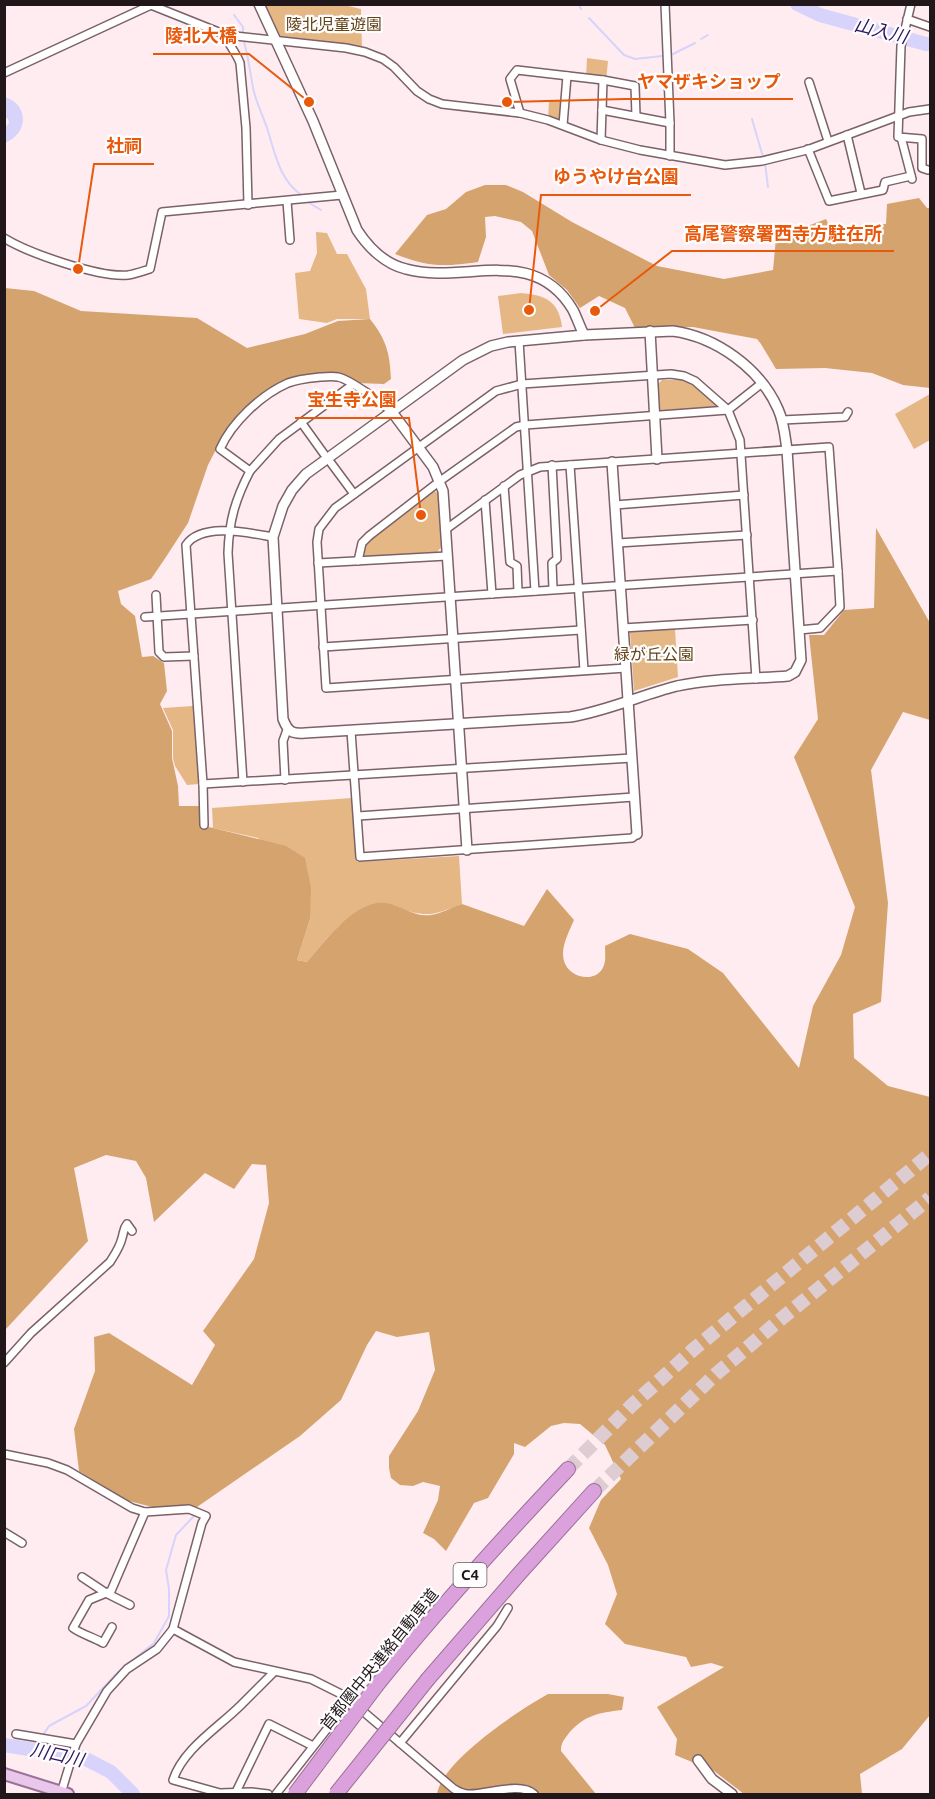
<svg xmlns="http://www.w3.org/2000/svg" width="935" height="1799" font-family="Ubuntu,'Noto Sans JP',sans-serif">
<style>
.green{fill:#e5b784}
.forest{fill:#d5a46e}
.water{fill:#d8d3fa}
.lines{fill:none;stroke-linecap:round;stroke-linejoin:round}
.stream{stroke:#d8d3fa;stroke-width:2}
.river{stroke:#d8d3fa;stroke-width:14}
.motorway-tunnel{stroke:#ddccd1;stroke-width:14;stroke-dasharray:14 7;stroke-linecap:butt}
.minor-casing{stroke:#7b6168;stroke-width:10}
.tertiary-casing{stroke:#7b6168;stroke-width:12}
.primary-casing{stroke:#9a7198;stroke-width:14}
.motorway-casing{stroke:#9a7198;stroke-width:16}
.minor{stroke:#fff;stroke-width:7}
.tertiary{stroke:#fff;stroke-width:9}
.primary{stroke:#e9c7ea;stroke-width:10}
.motorway{stroke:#dba1dc;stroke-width:14}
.motorway-bridge-casing{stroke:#9a7198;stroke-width:16;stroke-linecap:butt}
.motorway-bridge{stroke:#dba1dc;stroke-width:14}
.labels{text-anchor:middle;stroke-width:4.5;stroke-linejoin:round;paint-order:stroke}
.shield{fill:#fefefe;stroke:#635c5e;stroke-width:1.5}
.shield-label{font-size:15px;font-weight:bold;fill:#21171a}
.park-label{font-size:16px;fill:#634218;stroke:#fefefe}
.street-label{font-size:16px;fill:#21171a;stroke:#fefefe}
.water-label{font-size:18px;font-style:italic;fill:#2e1660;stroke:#fefefe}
.leader{fill:none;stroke:#e8590c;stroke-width:2}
.callout-dot{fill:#e8590c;stroke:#fefefe;stroke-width:2}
.callout-label{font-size:18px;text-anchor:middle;font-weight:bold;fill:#e8590c;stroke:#fefefe;stroke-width:4.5;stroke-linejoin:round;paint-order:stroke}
</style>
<rect width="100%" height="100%" fill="#feecf1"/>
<g class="green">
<path d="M265 5H344L361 9 362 49 282 40Z"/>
<path d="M587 58 608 61 606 81 586 78Z"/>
<path d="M549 100H565L563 125 555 123 556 118 551 116 550 120H548Z"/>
<path d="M316 232 327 233 337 254H347L366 289 370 319H337L327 323 299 319 295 273 310 271 317 253Z"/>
<path d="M521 293C545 295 559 301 562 327L503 334 498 296Z"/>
<path d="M662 380H683L689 382 717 405 714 409 662 412 658 408V384Z"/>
<path d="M930 394V440L914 449 895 414Z"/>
<path d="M434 491 438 493 442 546 437 552 364 557 366 544 372 537Z"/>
<path d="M675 629 678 677 634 691 630 632Z"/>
<path d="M193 706 199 784 187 785 175 766 173 758V730L163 708Z"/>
<path d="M352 798 357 862 459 856 462 904C440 912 432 918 408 911 403 910 397 905 391 905 349 905 331 934 307 962L297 960 310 919 258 838 213 828 212 808Z"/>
</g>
<g class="forest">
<path d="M485 185H506L523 192 572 222 657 266 724 279 773 270 776 238 826 219 834 237 859 225 886 224 887 204 919 198 927 208H930V388L903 385 872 373 825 368 776 369 761 344 757 339 693 327 635 328 625 308 599 296 580 308 567 290 549 275 532 231 521 222 495 216 485 217 486 237 478 262C444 267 427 267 395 254L427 215 446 209 466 192Z"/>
<path d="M5 288 34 291 81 311 197 318 247 348 305 334 338 321 370 319C386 339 390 353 391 379L384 384 357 383 337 373 310 374 286 381 237 417 224 434 208 465 188 523 164 560 151 579 118 591 121 604 135 616 142 657 153 656 164 663 167 691 160 704 172 731V758L178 786 179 806H199L201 825 286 846 305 858 311 888 310 919 297 960 307 962C324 942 349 908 377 903 396 900 412 918 431 915 441 914 452 907 462 904L524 926 547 889 574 920C569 932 560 948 564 961 569 979 598 984 604 965 606 960 605 952 605 946L630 934 688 949 723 973 799 1068 813 1006 841 955 855 907 794 757 818 719 809 635H824L844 610 874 608 876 528 930 623V720L903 712 871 770 888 903 881 1002 853 1014 854 1058 888 1086 930 1097V1715L902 1749 860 1774 862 1794H744L714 1771 675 1755 677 1739 657 1707 724 1667 711 1663 691 1667 686 1657 625 1644 605 1624 617 1594 608 1565 589 1528 601 1500 621 1479 605 1445 580 1424 564 1423 551 1426 525 1447 514 1443V1454L488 1498 474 1503 446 1551 434 1539 423 1533 438 1500 440 1486 423 1482 413 1486 400 1485 391 1478 389 1468V1456L418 1411 435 1370 429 1332 397 1337 376 1331 367 1345 341 1400 300 1436 197 1507 168 1511 125 1500 79 1471 74 1429 95 1371 94 1337 109 1333 192 1385 215 1345 203 1331 254 1259 269 1203 266 1165 252 1164 234 1189 205 1173 154 1222 146 1178 136 1161 106 1155 74 1168 88 1241 5 1330Z"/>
<path d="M548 1694H608L624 1697 622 1710C598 1713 585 1715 569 1733 564 1740 561 1742 561 1751L596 1794H437C442 1761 519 1710 548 1694Z"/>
</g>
<path class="water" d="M5 97C30 105 28 134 5 143V128L9 123 8 119 5 117Z"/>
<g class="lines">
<g class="stream">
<path d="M579 4 581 9"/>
<path d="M234 15 243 27V33"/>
<path d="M589 18 624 55 635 59 662 56"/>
<path d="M701 39 708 35"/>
<path d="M244 42C249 58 250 75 254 92 257 104 263 116 267 128 275 152 279 181 303 196"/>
<path d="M671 55 695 43"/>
<path d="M752 119 763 157"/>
<path d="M765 163 768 187"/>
<path d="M306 201 321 210"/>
<path d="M43 1735 49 1726 86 1706 118 1672 154 1643 169 1616V1589L166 1570 176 1535 194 1516"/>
<path d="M32 1749 39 1742"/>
</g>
<g class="river">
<path d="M797 4 820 15 926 44H930"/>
<path d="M4 1745 84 1758 111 1772 133 1794"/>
</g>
<g class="motorway-tunnel">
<path d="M568 1469 631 1406 694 1349 930 1154"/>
<path d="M594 1491 716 1374 781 1319 930 1198"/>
</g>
<g class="minor-casing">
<g id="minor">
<path d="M665 4 670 123V156"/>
<path d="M911 4 901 46 898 137 922 139V168L928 170"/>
<path d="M907 19 930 27"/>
<path d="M226 35C228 45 236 52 240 63L246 128 248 205"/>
<path d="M4 73 151 5 226 35 346 48 365 52 383 59 394 67 417 91 429 99 442 104 520 113 548 120 601 140 640 150 725 165 762 161 807 150 909 112 930 109"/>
<path d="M809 82 828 141"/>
<path d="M602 110 670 123"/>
<path d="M520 113 510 79 517 70 603 80 635 86 636 116"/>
<path d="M563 125 567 76"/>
<path d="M847 135 861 193"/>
<path d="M901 137 912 179"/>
<path d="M601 140 603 80"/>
<path d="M808 149 829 201 883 190 885 182 911 176"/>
<path d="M287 201 290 240"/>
<path d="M4 238C28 253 100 278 128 275 135 274 143 271 150 269L162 212 342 195"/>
<path d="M519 341 535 591"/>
<path d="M782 420 845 417 848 412"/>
<path d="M301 422 324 454"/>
<path d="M331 463 354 494"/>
<path d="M552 465 557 559 552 563 553 589"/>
<path d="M570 465 584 670"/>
<path d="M250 471 279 439 352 385"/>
<path d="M504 486 510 562 517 566 518 592"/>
<path d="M485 500 492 594"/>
<path d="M615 505 744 495"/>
<path d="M273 537C249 533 202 522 186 545L203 784 632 758"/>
<path d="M618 543 747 535"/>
<path d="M358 561 362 543 369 536 440 481 516 427 525 425 728 410 762 383"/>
<path d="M318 563 447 556"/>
<path d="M156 595 159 652 164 657 194 656"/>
<path d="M145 617 838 571 829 447 540 467 520 475 445 530"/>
<path d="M623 628 753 620"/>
<path d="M799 630 820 628 840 607 838 571"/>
<path d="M323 647 581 630"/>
<path d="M626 668 326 688 317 542 319 529 335 508 496 391 522 384 671 374 684 376 695 381 728 410 740 440 756 679"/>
<path d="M351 731 360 857 632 838 637 834"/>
<path d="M285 780 283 741 287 730"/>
<path d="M243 782 228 553C229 521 235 500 250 471L220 449C232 422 261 395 288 383 298 379 310 378 320 377 326 377 332 376 338 377 351 380 382 403 392 412"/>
<path d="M203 784 204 825"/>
<path d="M358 816 634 797"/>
<path d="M4 1363 31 1333 110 1262C115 1254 120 1247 122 1238 124 1232 123 1229 127 1224L132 1231"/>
<path d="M4 1454 48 1463 67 1470 132 1508 145 1512 189 1509 206 1516 202 1523 173 1629 157 1649 127 1669 107 1691 76 1744 61 1793"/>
<path d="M4 1532 22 1543"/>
<path d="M82 1577 106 1593 130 1605"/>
<path d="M112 1627 103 1643C93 1637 83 1635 73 1628L89 1600 111 1591 145 1512"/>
<path d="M173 1629 234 1662 311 1679 345 1696 454 1789C458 1791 463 1794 468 1794 486 1795 520 1781 534 1794"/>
<path d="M16 1734 76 1744"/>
<path d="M400 1743 497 1626 508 1608"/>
<path d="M236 1792 269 1724 313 1746"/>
<path d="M268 1794 251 1792 220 1793 173 1780C183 1749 218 1728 241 1705 252 1694 263 1683 274 1672"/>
<path d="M276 1794 349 1701"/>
</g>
</g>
<g class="tertiary-casing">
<g id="tertiary">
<path d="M259 4 313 121 357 230C368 247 385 264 406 269 464 285 533 243 573 310 577 318 580 327 584 335"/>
<path d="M650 331 657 459"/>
<path d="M673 331C716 337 760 368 778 409 784 422 785 436 787 450L801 660 795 672 788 676C752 679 713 678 677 686 641 695 607 711 570 717L305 733C292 734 288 732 283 719L273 537 283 506 292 490 306 474 463 360 491 346 508 342 584 335Z"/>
<path d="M392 412 433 467 443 491 467 850"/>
<path d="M612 462 637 834"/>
<path d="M698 1760 712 1779 732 1794"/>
</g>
</g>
<g class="primary-casing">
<path id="primary" d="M4 1774 68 1794"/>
</g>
<g class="motorway-casing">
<g id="motorway">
<path d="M428 1679 519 1574 594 1491"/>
<path d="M377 1685C437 1610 502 1539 568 1469"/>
</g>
</g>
<use href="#minor" class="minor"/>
<use href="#tertiary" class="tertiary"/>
<use href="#primary" class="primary"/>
<use href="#motorway" class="motorway"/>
<g class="motorway-bridge-casing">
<g id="motorway-bridge">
<path d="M295 1794 377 1685"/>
<path d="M336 1794 428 1679"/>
</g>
</g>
<use href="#motorway-bridge" class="motorway-bridge"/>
</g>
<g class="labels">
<rect class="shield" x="453.5" y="1563" width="33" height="24" rx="4.5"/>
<g class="shield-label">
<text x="470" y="1580">C4</text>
</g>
<g class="park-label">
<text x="334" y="30">陵北児童遊園</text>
<text x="654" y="660">緑が丘公園</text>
</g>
<g class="street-label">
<text transform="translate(379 1659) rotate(-51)" y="6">首都圏中央連絡自動車道</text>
</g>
<g class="water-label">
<text transform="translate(881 31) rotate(14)" y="6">山入川</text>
<text transform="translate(57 1755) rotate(12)" y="6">川口川</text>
</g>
</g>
<path class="leader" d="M309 102L249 54H153M507 102L625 99H793M78 269L94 164H154M529 310L541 195H691M595 311L672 251H894M421 515L409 418H295"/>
<g class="callout-dot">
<circle cx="309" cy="102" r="6"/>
<circle cx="507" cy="102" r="6"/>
<circle cx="78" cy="269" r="6"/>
<circle cx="529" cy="310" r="6"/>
<circle cx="595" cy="311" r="6"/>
<circle cx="421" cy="515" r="6"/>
</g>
<g class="callout-label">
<text x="201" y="42">陵北大橋</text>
<text x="709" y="88">ヤマザキショップ</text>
<text x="124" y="152">社祠</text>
<text x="616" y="183">ゆうやけ台公園</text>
<text x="783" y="240">高尾警察署西寺方駐在所</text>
<text x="352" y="406">宝生寺公園</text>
</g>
<rect width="935" height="1799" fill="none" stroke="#21171a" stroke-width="12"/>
</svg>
